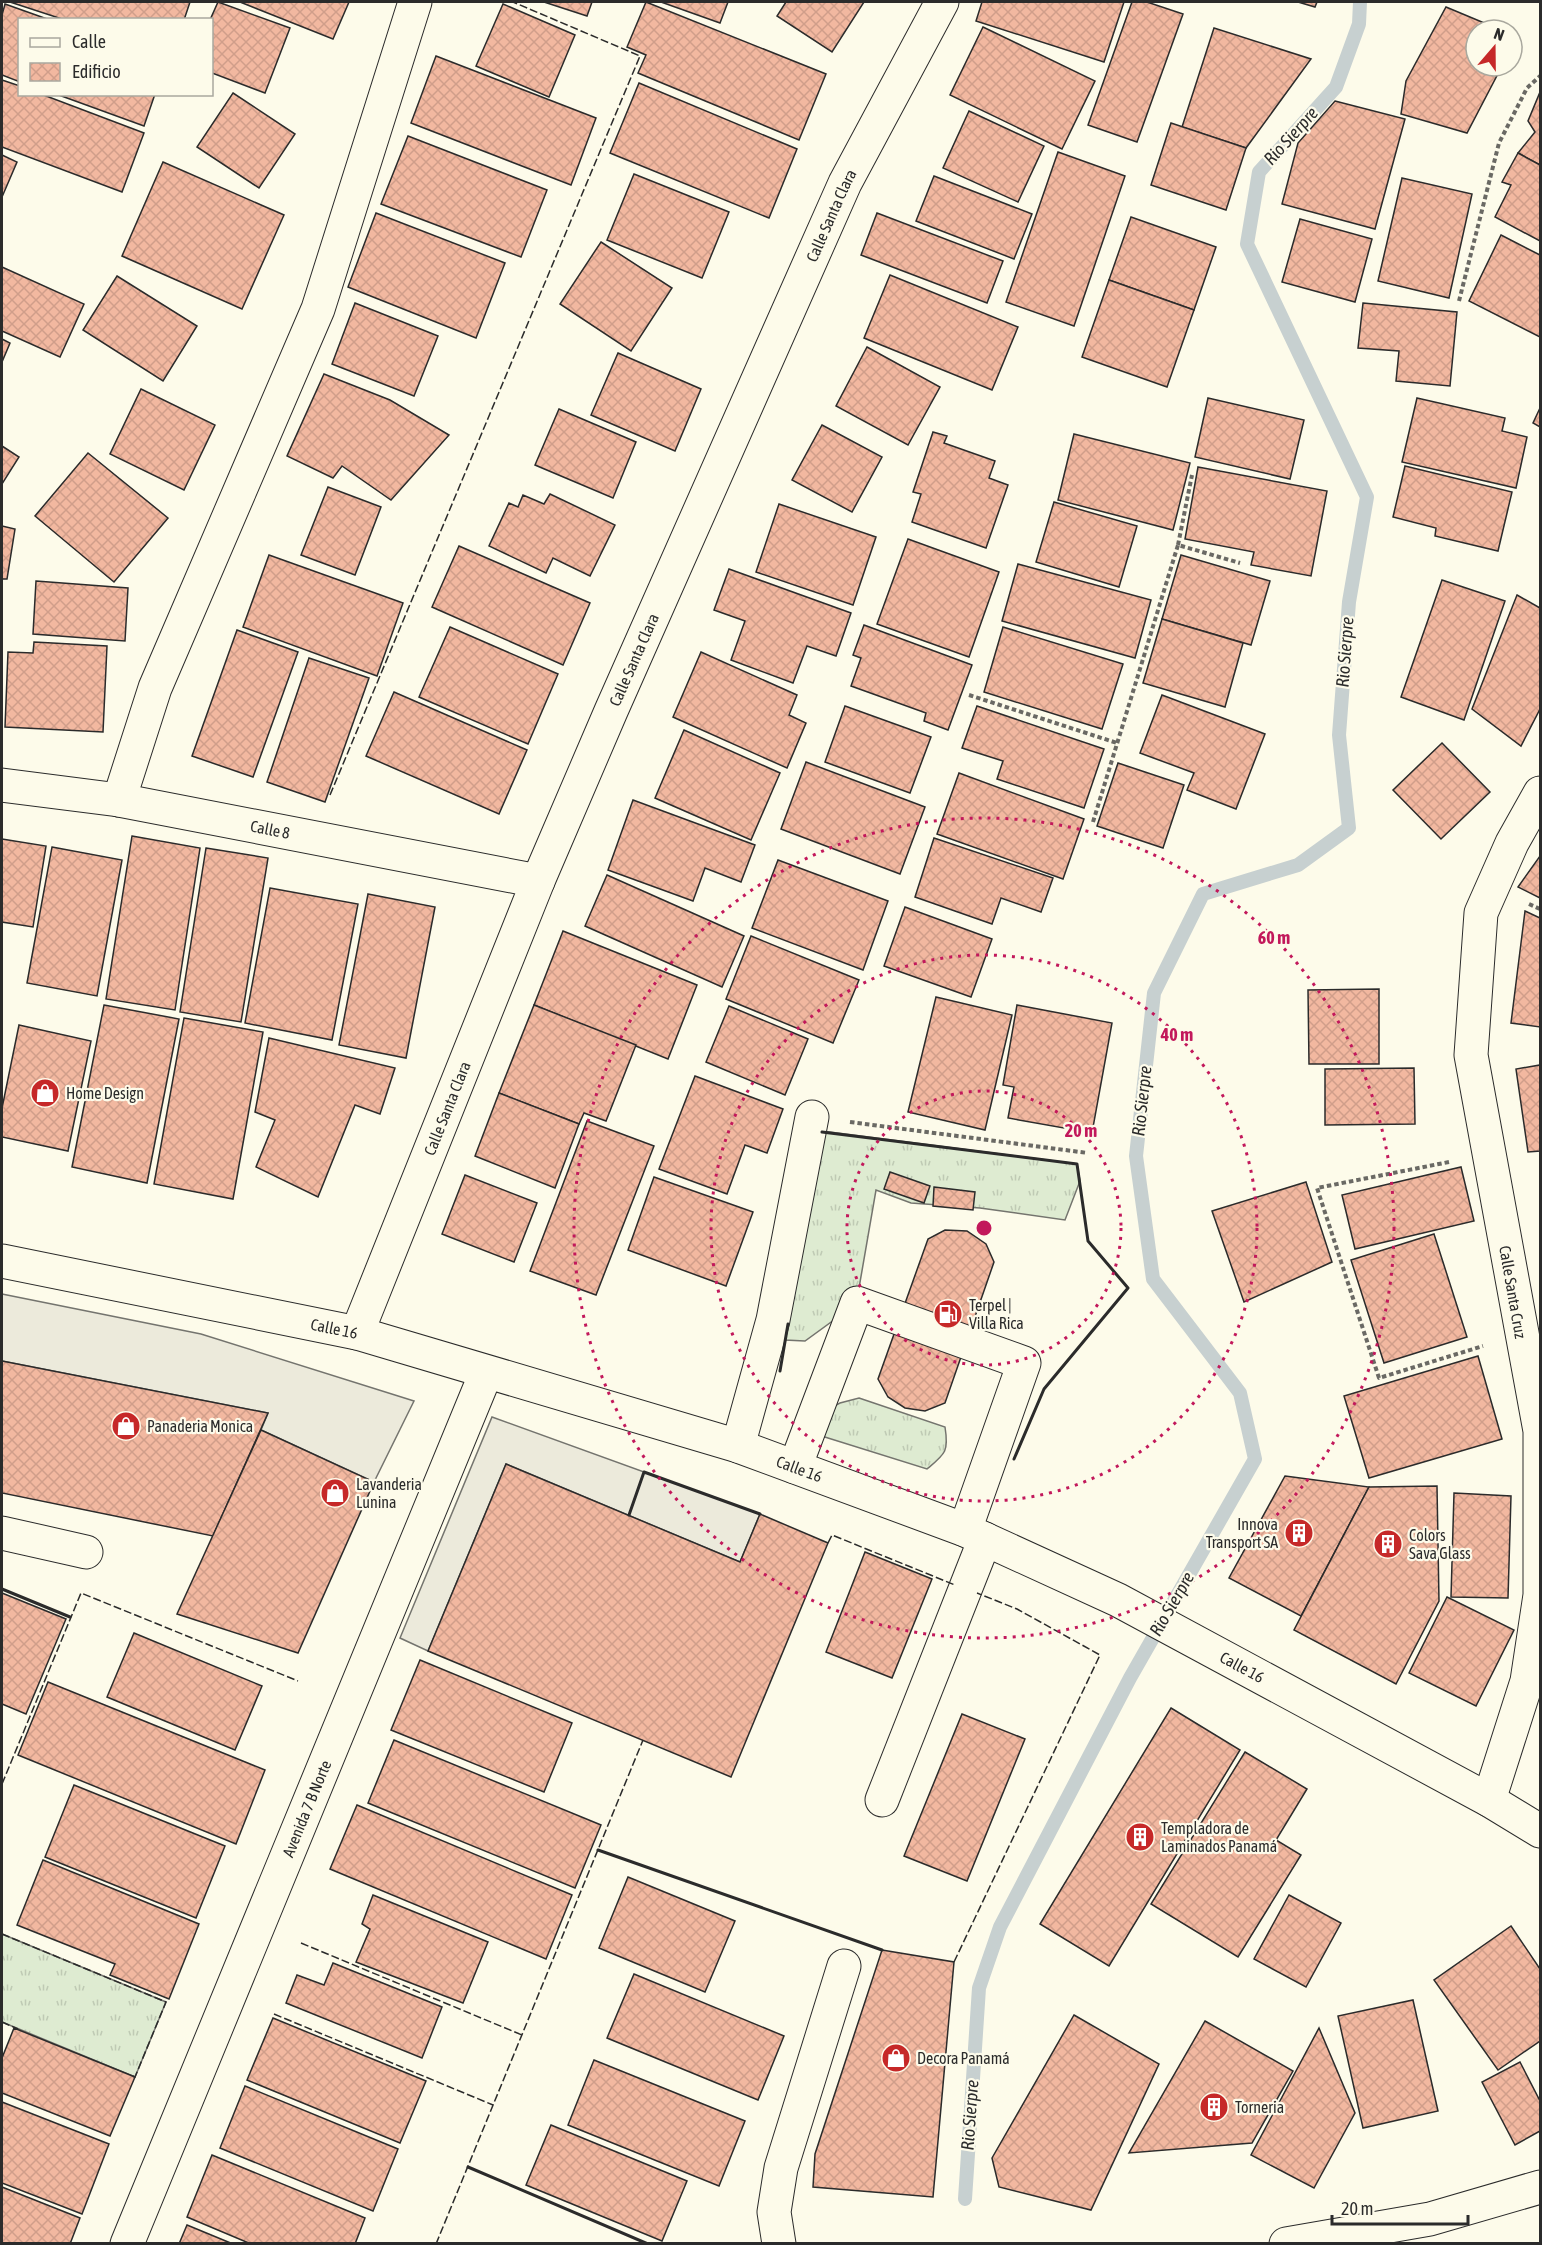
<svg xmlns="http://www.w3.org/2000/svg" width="1542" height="2245" font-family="'Asap Condensed',sans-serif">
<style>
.grass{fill:url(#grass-tufts);stroke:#74746e;stroke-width:1.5}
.parking{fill:#eceadb;stroke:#74746e;stroke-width:1.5}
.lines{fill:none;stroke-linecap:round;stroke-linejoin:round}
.stream{stroke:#c7d0d0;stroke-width:14}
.building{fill:url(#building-cross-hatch);stroke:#2b2b2b;stroke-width:1.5}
.minor-casing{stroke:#2b2b2b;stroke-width:35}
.major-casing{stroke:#2b2b2b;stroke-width:35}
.path{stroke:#6a6964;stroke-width:4;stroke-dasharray:4.5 3;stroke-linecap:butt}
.minor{stroke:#fdfbea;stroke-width:33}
.major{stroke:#fdfbea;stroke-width:33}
.fence{stroke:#2b2b2b;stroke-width:1.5;stroke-dasharray:8 3;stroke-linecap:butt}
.wall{stroke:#2b2b2b;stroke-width:3}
.ring{fill:none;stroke:#c2185b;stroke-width:3;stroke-dasharray:3 6}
.labels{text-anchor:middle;stroke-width:4.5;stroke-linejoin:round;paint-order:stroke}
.street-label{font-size:16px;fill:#2b2b2b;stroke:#fdfbea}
.poi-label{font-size:16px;fill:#2b2b2b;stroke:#fdfbea;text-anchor:start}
.water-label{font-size:18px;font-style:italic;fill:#2b2b2b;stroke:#fdfbea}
.centre{fill:#c2185b;stroke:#fdfbea;stroke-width:3}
.ring-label{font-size:18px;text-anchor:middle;font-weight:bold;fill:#c2185b;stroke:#fdfbea;stroke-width:4.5;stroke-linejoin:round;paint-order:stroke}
</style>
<defs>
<pattern id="grass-tufts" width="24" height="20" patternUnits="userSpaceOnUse" patternTransform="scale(1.5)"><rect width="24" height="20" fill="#deebd1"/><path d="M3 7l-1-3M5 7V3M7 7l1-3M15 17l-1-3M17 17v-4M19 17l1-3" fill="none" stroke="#bfcab4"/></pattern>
<pattern id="building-cross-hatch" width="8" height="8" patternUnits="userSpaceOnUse" patternTransform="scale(1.5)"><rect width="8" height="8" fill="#f2b8a0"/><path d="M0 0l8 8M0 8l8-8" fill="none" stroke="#d09e8a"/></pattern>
</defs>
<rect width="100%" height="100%" fill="#fdfbea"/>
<g class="grass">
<path d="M822 1131 1077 1164 1080 1181 1065 1220 980 1208 911 1203 876 1190 859 1288 849 1309 805 1341 785 1340Z"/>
<path d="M859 1398 945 1427C949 1452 945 1454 927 1469L812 1433 821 1413 840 1403Z"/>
<path d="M2 1934 166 2002 135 2077 2 2022Z"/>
</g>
<g class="parking">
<path d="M2 1294 201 1334 414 1401 374 1482 261 1430 268 1413 2 1361Z"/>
<path d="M492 1417 760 1514 740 1562 506 1464 428 1651 400 1638Z"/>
</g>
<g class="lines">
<path class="stream" d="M965 2199 979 1988 1000 1927 1130 1678 1255 1459 1240 1393 1153 1279 1136 1156 1154 993 1203 894 1298 865 1349 828 1339 735 1349 602 1367 497 1247 244 1259 172 1336 87 1359 24 1360 2"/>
</g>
<g class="building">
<path d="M10 2H190L184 20H65Z"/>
<path d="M218 2 290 28 265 93 212 73 210 20Z"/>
<path d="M240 2H349L333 39Z"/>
<path d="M544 2H592L587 16Z"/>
<path d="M646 2 826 74 799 140 638 73 646 55 627 47Z"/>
<path d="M661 2H728L720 23Z"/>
<path d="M786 2H864L832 52 777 16Z"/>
<path d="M982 2H1124L1104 62 976 21Z"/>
<path d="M1132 2H1147L1183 14 1137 142 1088 125Z"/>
<path d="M1298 2H1317L1315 7Z"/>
<path d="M5 4 50 20H20V82L2 75V15Z"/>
<path d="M503 4 575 35 549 97 476 66Z"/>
<path d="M1446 7 1501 30H1476V66H1502L1467 133 1401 114 1406 81Z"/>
<path d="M983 27 1095 81 1062 149 950 95Z"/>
<path d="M1214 28 1311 59 1246 148 1182 127Z"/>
<path d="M436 56 596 118 571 185 411 123Z"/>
<path d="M2 80 20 86V94H41L144 133 122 192 2 147Z"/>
<path d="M639 83 797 149 769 218 610 153Z"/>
<path d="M1540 92V91V165L1518 153 1535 132 1528 121Z"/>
<path d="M233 93 295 134 259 188 197 147Z"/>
<path d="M56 94H155L144 126Z"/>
<path d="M1335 101 1405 119 1375 229 1282 204 1298 143Z"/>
<path d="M969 111 1044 146 1018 202 943 168Z"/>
<path d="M1171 123 1246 148 1226 210 1151 185Z"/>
<path d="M408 136 547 190 521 257 381 204Z"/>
<path d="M1058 152 1125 176 1074 326 1006 302Z"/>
<path d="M1518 153 1540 165V241L1495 217 1511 185 1502 182Z"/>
<path d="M2 155 17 162 2 197Z"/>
<path d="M163 162 284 215 242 309 122 256Z"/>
<path d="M634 174 729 212 702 278 607 240Z"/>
<path d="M934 176 1032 214 1014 259 916 221Z"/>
<path d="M1402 178 1472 194 1449 298 1378 281Z"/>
<path d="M376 213 505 263 476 338 348 287Z"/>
<path d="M877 213 1003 261 987 303 861 255Z"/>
<path d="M1131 217 1216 247 1194 310 1109 280Z"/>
<path d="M1300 219 1372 239 1355 302 1282 282Z"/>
<path d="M1501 235 1540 255V337L1469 301Z"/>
<path d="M601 242 672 288 631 351 560 304Z"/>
<path d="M2 267 84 304 60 357 2 331Z"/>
<path d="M890 275 1018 327 992 390 864 338Z"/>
<path d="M117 276 197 326 163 381 83 330Z"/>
<path d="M1109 280 1194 310 1167 387 1082 357Z"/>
<path d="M355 303 438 336 414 396 332 364Z"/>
<path d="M1363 303 1457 312 1450 386 1396 381 1399 351 1358 348Z"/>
<path d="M2 339 10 343 2 362Z"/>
<path d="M867 347 940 387 908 445 836 406Z"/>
<path d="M618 353 701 389 675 451 591 415Z"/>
<path d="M324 374 390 400 449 435 391 500 342 466 333 478 287 456Z"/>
<path d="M141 389 215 425 184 490 110 454Z"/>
<path d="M1208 398 1304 420 1290 479 1195 457Z"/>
<path d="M1417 398 1505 418 1502 431 1527 437 1516 488 1402 462Z"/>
<path d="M1540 408V427L1533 423Z"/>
<path d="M559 409 636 442 613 498 535 465Z"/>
<path d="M822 425 882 457 852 512 792 480Z"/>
<path d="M933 432 947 436 944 443 995 461 989 478 1008 485 986 548 912 522 921 494 913 492Z"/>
<path d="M1074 434 1190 463 1173 530 1058 500Z"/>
<path d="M2 446 19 457 2 484Z"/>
<path d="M88 453 168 518 114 582 35 516Z"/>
<path d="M1405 466 1512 492 1498 551 1435 536 1436 528 1393 517Z"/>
<path d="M1198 467 1327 491 1311 576 1251 565 1254 552 1185 539Z"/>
<path d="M328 487 381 507 355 575 301 555Z"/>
<path d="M550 494 615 525 590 576 553 558 546 573 489 546 509 503 518 507 523 495 544 504Z"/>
<path d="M1054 502 1137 526 1119 587 1036 562Z"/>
<path d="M779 504 876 537 853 605 756 572Z"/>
<path d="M2 526 15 529 7 579H2Z"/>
<path d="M908 539 999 572 969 657 877 624Z"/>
<path d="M459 546 590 603 563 665 432 607Z"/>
<path d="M269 555 403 603 377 676 243 627Z"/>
<path d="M1181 555 1270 581 1251 645 1162 619Z"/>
<path d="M1018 564 1151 600 1135 658 1002 621Z"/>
<path d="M729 569 851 613 836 656 807 646 793 683 731 660 745 621 714 610Z"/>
<path d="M1442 580 1505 601 1464 720 1401 697Z"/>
<path d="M36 581 128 588 125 641 33 634Z"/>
<path d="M1517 595 1540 608V709L1521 746 1472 709Z"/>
<path d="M1162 619 1243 643 1225 707 1143 683Z"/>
<path d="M864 625 972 665 948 730 924 721 926 713 851 686 861 658 853 655Z"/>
<path d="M450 627 558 674 528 744 419 697Z"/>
<path d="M1003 627 1123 664 1102 729 984 692Z"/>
<path d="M237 630 298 652 253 777 192 756Z"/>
<path d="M34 642 107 646 103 732 5 727 8 652 33 653Z"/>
<path d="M701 652 797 695 789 715 806 723 787 768 673 717Z"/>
<path d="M309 658 369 678 325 802 267 782Z"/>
<path d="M394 692 527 750 499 814 366 756Z"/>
<path d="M1162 695 1265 734 1236 809 1187 790 1194 773 1140 753Z"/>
<path d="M845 706 931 737 910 793 825 762Z"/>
<path d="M977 706 1104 749 1084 808 997 779 1003 761 962 748Z"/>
<path d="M684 730 780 773 751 840 655 798Z"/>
<path d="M1442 743 1490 792 1441 839 1393 790Z"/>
<path d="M806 762 925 807 900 874 781 829Z"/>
<path d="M1118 763 1184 785 1163 848 1097 826Z"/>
<path d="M959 773 1084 819 1063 879 937 834Z"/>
<path d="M633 800 755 845 741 882 705 868 693 901 608 870Z"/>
<path d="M132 836 200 848 175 1010 106 999Z"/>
<path d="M934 838 1053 878 1041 912 1001 898 992 924 915 897Z"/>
<path d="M2 839 46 846 33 927 2 922Z"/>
<path d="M52 847 122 860 97 996 27 983Z"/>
<path d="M206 848 268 858 241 1022 180 1012Z"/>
<path d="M1540 856V898L1518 887Z"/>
<path d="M778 860 888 901 863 970 752 928Z"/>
<path d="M607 875 744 936 722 987 585 926Z"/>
<path d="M270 888 358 904 332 1040 245 1023Z"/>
<path d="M368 894 435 907 406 1058 339 1045Z"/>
<path d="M905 907 992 939 971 997 884 966Z"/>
<path d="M1525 911 1540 918V1027L1511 1023Z"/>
<path d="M563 931 697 985 668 1059 534 1005Z"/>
<path d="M751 936 859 980 833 1043 726 999Z"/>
<path d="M1379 989V1064H1309L1308 990Z"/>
<path d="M936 997 1012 1015 985 1130 908 1112Z"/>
<path d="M104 1005 179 1019 147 1183 72 1167Z"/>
<path d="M534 1005 636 1045 606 1121 584 1113 579 1124 499 1093Z"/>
<path d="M1017 1005 1112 1023 1092 1133 1008 1118 1014 1087 1003 1085Z"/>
<path d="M729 1006 808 1039 785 1095 706 1062Z"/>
<path d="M184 1018 263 1032 233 1199 154 1184Z"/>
<path d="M19 1025 91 1041 68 1151 2 1137V1108Z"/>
<path d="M269 1038 395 1068 380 1114 355 1105 318 1197 256 1167 275 1120 255 1112Z"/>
<path d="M1540 1065V1151L1528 1152 1516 1069Z"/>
<path d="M1414 1068 1415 1124 1325 1125V1069Z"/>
<path d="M695 1076 783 1109 767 1153 745 1145 727 1194 659 1169Z"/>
<path d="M499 1093 579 1124 555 1188 475 1156Z"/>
<path d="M587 1121 654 1146 596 1295 530 1271Z"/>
<path d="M1461 1167 1474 1221 1355 1249 1342 1195Z"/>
<path d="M890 1172 930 1186 924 1203 884 1189Z"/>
<path d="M465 1175 537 1203 514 1262 442 1234Z"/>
<path d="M654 1177 753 1212 726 1286 628 1250Z"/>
<path d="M1306 1182 1332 1262 1244 1302 1212 1211Z"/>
<path d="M934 1187 975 1192 973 1210 933 1206Z"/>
<path d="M945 1230 967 1231 986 1244 994 1262 945 1403 925 1411 905 1408 888 1397 878 1379 928 1239Z"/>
<path d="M1434 1234 1467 1337 1384 1363 1351 1260Z"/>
<path d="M1478 1356 1502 1439 1369 1478 1344 1396Z"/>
<path d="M2 1361 268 1413 213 1536 2 1493Z"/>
<path d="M261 1430 374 1482 298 1653 177 1614Z"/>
<path d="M506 1464 740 1562 760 1514 828 1543 731 1777 428 1651Z"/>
<path d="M1285 1476 1369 1487 1301 1616 1229 1578Z"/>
<path d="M1437 1486 1439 1601 1396 1684 1294 1630 1369 1487Z"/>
<path d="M1454 1493 1511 1496 1508 1598 1451 1597Z"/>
<path d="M865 1552 932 1579 892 1678 826 1652Z"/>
<path d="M2 1593 66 1619 26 1714 2 1704Z"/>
<path d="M1447 1597 1514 1630 1476 1706 1409 1673Z"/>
<path d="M134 1633 262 1686 235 1750 107 1697Z"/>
<path d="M420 1660 572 1723 544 1792 391 1730Z"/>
<path d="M48 1682 265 1770 236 1844 18 1755Z"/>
<path d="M1171 1708 1240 1750 1109 1966 1040 1924Z"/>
<path d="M962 1714 1025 1739 967 1881 904 1856Z"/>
<path d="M394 1740 601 1825 575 1888 368 1803Z"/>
<path d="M1245 1752 1307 1789 1276 1840 1301 1855 1238 1957 1151 1904Z"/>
<path d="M74 1785 225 1846 196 1918 45 1857Z"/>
<path d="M357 1805 572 1895 546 1959 330 1869Z"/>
<path d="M43 1860 199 1924 169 1999 110 1975 115 1964 17 1925Z"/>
<path d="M628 1877 735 1921 705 1992 599 1948Z"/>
<path d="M373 1895 488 1942 463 2003 356 1962 370 1929 362 1924Z"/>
<path d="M1289 1895 1341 1923 1306 1987 1254 1959Z"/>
<path d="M1511 1926 1540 1969V2041L1498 2070 1434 1980Z"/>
<path d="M882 1950 954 1962 933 2197 813 2187 815 2154Z"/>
<path d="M333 1963 442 2007 422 2058 286 2003 297 1975 324 1985Z"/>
<path d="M634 1974 784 2036 758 2100 607 2038Z"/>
<path d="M1413 2000 1438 2111 1363 2128 1338 2016Z"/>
<path d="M1074 2015 1159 2064 1091 2210 999 2187 992 2158Z"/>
<path d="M273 2018 426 2081 400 2143 247 2080Z"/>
<path d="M1205 2021 1293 2071 1252 2143 1129 2153Z"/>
<path d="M14 2028 135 2077 110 2136 2 2093V2058Z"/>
<path d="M1319 2028 1355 2113 1314 2188 1251 2155Z"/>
<path d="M594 2060 745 2121 719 2186 568 2125Z"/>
<path d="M1520 2062 1540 2101V2131L1515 2145 1482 2082Z"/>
<path d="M245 2086 398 2149 373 2211 220 2148Z"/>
<path d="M2 2102 109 2144 82 2214 2 2183Z"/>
<path d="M551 2125 687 2181 662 2241 526 2185Z"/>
<path d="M212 2155 365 2218 355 2244H251L187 2217Z"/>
<path d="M2 2187 80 2218 70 2244H2Z"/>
<path d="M187 2225 233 2244H179Z"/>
</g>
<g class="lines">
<g class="minor-casing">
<g id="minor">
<path id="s1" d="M2 785 119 800 538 881"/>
<path d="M119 800 155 688 318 309 415 2"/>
<path id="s2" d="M357 1333 538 881 611 711 845 183 942 2"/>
<path d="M738 1446 773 1320 812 1117"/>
<path d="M795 1467 857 1303 1024 1363 965 1530"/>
<path d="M2 1533 86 1552"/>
<path d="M882 1800 985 1539"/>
<path d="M1489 1800 1527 1681 1540 1595V1431L1471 1055 1481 913 1512 843 1540 793"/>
<path id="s3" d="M127 2244 486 1373"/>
<path d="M779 2244 774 2212 781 2168 844 1966"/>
</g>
</g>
<g class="major-casing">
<g id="major">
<path id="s4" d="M2 1261 357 1333 738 1446 965 1530 1118 1600 1489 1800 1540 1831"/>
<path d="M1286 2244 1430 2219 1540 2187"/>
</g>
</g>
<g class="path">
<path d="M1459 301 1499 143 1527 88 1540 76"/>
<path d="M1178 545 1192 475"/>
<path d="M969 695 1117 743"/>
<path d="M1093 822 1178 545 1240 563"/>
<path d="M1529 904 1540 909"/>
<path d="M850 1122 1088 1153"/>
<path d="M1449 1162 1317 1188 1379 1378 1483 1346"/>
</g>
<use href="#minor" class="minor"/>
<use href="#major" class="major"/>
<g class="fence">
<path d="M330 795 640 56 513 2"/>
<path d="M828 1543 832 1535 955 1585"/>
<path d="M2 1784 81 1593 298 1681"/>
<path d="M2 1934 166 2002 135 2077 132 2076"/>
<path d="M301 1943 522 2035"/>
<path d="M954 1962 1100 1655 1017 1609 977 1593"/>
<path d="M274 2014 493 2105"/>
<path d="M2 2022 18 2029"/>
<path d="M436 2244 643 1740"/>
</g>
<g class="wall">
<path d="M822 1132 1077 1164 1088 1241 1128 1288 1044 1389 1014 1459"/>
<path d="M780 1371 788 1324"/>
<path d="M629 1515 644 1472 760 1514"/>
<path d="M2 1589 70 1617"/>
<path d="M598 1850 882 1950"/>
<path d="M468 2167 648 2244"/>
</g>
</g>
<g class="ring">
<circle cx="984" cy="1228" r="137"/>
<circle cx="984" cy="1228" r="273"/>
<circle cx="984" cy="1228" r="410"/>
</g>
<defs>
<g id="shop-disc" transform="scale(1.5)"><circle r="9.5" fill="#c62828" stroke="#fdfbea"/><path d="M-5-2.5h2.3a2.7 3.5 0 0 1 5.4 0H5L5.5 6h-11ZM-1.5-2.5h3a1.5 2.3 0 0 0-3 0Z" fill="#fff"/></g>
<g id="fuel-disc" transform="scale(1.5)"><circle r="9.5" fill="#c62828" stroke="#fdfbea"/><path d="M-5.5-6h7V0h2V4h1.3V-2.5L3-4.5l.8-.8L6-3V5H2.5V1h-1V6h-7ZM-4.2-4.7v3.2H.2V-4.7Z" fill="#fff"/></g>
<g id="building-disc" transform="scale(1.5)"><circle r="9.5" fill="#c62828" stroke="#fdfbea"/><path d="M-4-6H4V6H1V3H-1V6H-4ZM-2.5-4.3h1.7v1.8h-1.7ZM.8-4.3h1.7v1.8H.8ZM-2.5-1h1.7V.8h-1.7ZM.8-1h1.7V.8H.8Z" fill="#fff"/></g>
</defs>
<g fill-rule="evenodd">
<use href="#shop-disc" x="45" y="1093"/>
<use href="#fuel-disc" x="948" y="1314"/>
<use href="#shop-disc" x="126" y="1426"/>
<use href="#shop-disc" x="335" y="1493"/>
<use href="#building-disc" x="1299" y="1533"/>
<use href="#building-disc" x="1388" y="1544"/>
<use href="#building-disc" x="1140" y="1837"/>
<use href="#shop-disc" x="896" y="2058"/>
<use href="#building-disc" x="1214" y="2107"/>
</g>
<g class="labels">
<g class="street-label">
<text dy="6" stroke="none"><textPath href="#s2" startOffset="1214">Calle Santa Clara</textPath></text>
<text dy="6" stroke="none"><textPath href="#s2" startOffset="728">Calle Santa Clara</textPath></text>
<text dy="6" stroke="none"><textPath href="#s1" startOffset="272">Calle 8</textPath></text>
<text dy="6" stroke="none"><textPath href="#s2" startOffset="242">Calle Santa Clara</textPath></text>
<text transform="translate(1513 1292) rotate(80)" y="6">Calle Santa Cruz</text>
<text dy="6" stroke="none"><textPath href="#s4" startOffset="339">Calle 16</textPath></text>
<text dy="6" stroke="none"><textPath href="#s4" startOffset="825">Calle 16</textPath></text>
<text dy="6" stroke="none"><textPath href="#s4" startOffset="1311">Calle 16</textPath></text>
<text dy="6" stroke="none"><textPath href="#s3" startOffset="471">Avenida 7 B Norte</textPath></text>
</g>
<g class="poi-label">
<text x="66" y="1099">Home Design</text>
<text x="969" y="1311">Terpel |<tspan x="969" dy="18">Villa Rica</tspan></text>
<text x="147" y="1432">Panaderia Monica</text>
<text x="356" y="1490">Lavanderia<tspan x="356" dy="18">Lunina</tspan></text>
<text x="1278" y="1530" text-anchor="end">Innova<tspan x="1278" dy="18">Transport SA</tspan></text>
<text x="1409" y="1541">Colors<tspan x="1409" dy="18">Sava Glass</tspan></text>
<text x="1161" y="1834">Templadora de<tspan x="1161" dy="18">Laminados Panamá</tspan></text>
<text x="917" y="2064">Decora Panamá</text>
<text x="1235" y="2113">Torneria</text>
</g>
<g class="water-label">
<text transform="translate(1291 136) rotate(-48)" y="6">Rio Sierpre</text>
<text transform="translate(1345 652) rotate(-86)" y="6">Rio Sierpre</text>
<text transform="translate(1142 1101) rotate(-84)" y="6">Rio Sierpre</text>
<text transform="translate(1172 1604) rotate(-60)" y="6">Rio Sierpre</text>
<text transform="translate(970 2115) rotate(-86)" y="6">Rio Sierpre</text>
</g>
</g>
<circle cx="984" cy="1228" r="9" class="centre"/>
<g class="ring-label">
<text x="1274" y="944">60 m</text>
<text x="1177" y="1041">40 m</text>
<text x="1081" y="1137">20 m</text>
</g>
<rect width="1542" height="2245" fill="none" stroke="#2b2b2b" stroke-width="6"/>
<rect x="18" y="18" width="195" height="78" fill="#fdfbea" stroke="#a9a89e" stroke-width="1.5"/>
<rect x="30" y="38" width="30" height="9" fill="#fdfbea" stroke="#a9a89e" stroke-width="1.5"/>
<text x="72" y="48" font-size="18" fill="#2b2b2b">Calle</text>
<rect x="30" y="63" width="30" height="18" fill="url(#building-cross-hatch)" stroke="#a9a89e" stroke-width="1.5"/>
<text x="72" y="78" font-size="18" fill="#2b2b2b">Edificio</text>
<g transform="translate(1494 48) rotate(20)"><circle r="28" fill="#fdfbea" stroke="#a9a89e" stroke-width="1.5"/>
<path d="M0-4.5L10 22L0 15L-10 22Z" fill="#c62828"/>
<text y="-9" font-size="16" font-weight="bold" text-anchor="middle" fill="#2b2b2b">N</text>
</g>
<path d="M1332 2215v9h136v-9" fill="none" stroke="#2b2b2b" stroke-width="3"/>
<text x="1341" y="2215" font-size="18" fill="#2b2b2b" stroke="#fdfbea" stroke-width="4.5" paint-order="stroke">20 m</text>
</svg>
